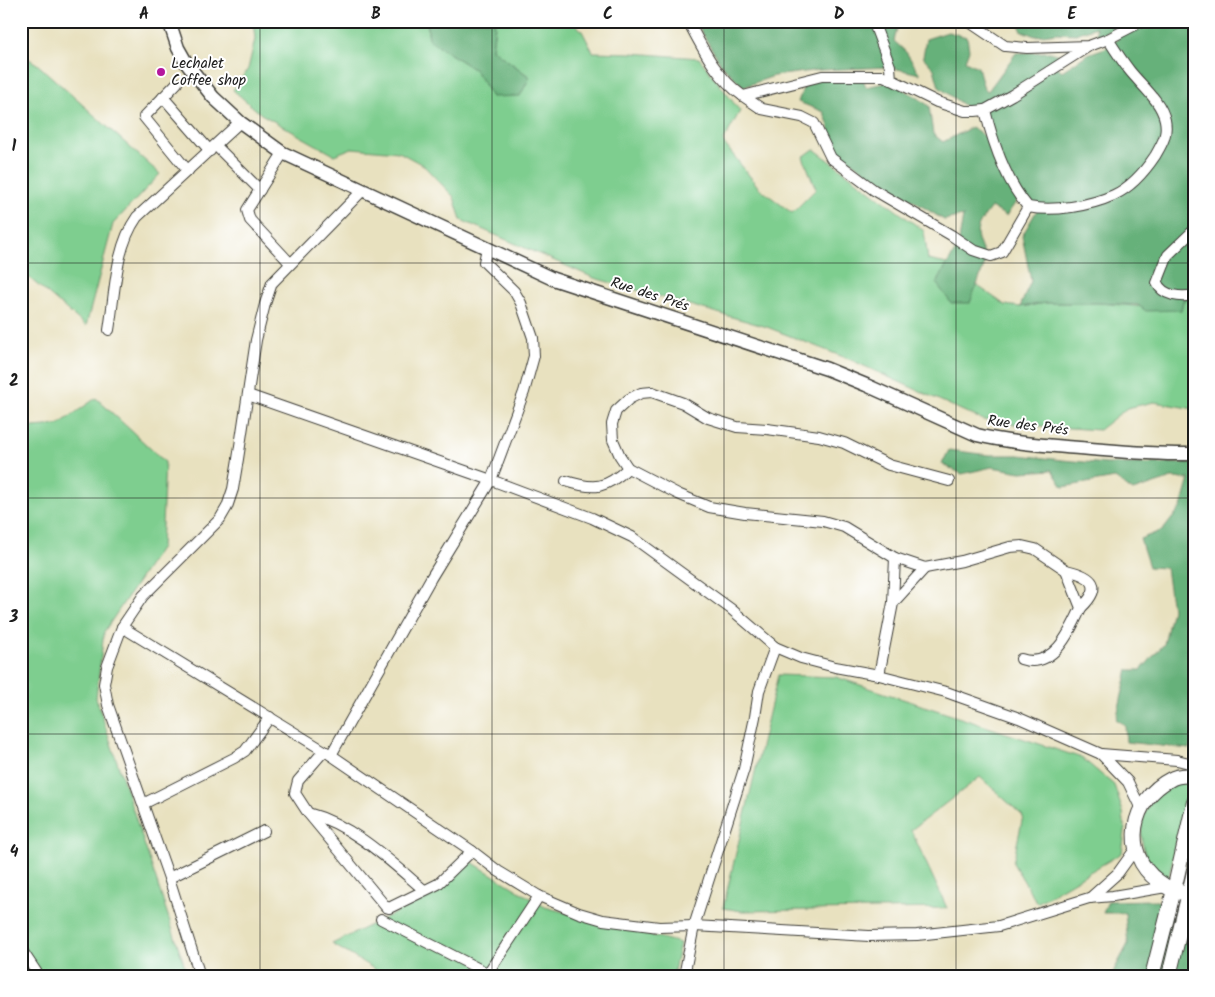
<svg xmlns="http://www.w3.org/2000/svg" width="1215" height="997" font-family="Kalam,sans-serif">
<style>
.green{fill:#7ece8f;stroke:#4d7556}
.forest{fill:#66b17a;stroke:#41664b}
.lines{fill:none;stroke-linecap:round;stroke-linejoin:round}
.minor-casing{stroke:#3b3a34;stroke-width:12}
.tertiary-casing{stroke:#3b3a34;stroke-width:15}
.secondary-casing{stroke:#3b3a34;stroke-width:16}
.minor{stroke:#fff;stroke-width:10}
.tertiary{stroke:#fff;stroke-width:12}
.secondary{stroke:#fff;stroke-width:14}
.grid{fill:none;stroke:#1c1c1c;stroke-width:1;stroke-opacity:0.55}
.poi-dot{fill:#b5179e;stroke:#fff;stroke-width:2}
.labels{text-anchor:middle;stroke-width:4;stroke-linejoin:round;paint-order:stroke}
.poi-label{font-size:15px;fill:#1c1c1c;stroke:#fff;text-anchor:start}
.street-label{font-size:15px;fill:#1c1c1c;stroke:#fff}
.neatline{fill:none;stroke:#1c1c1c;stroke-width:2}
.grid-label{font-size:16px;text-anchor:middle;font-weight:bold;fill:#1c1c1c}
</style>
<rect width="100%" height="100%" fill="#fff"/>
<filter id="ink" filterUnits="userSpaceOnUse"><feTurbulence type="fractalNoise" baseFrequency=".02" numOctaves="2"/><feDisplacementMap in="SourceGraphic" scale="10" xChannelSelector="R" yChannelSelector="G"/><feConvolveMatrix kernelMatrix="1 2 1 2 8 2 1 2 1" color-interpolation-filters="sRGB"/></filter>
<filter id="wash" filterUnits="userSpaceOnUse"><feTurbulence type="fractalNoise" baseFrequency=".0096" numOctaves="4" result="noise"/><feDisplacementMap in="SourceGraphic" scale="20" xChannelSelector="R" yChannelSelector="G"/><feGaussianBlur stdDeviation="1.12" result="paint"/><feColorMatrix in="noise" values="0 0 0 0 0 0 0 0 0 0 0 0 0 0 0 0 0 1.4 0 .05"/><feComposite in="paint" operator="in"/></filter>
<g filter="url(#wash)">
<rect width="100%" height="100%" fill="#e8e1bf"/>
<g class="green">
<path d="M253 21H367L380 30 417 21H427L429 40 475 70 492 97 530 77 492 49 495 25 494 21H573L582 31 593 52 631 53 699 58 740 111 723 142 759 188 792 213 816 189 803 157 814 149 924 231 928 260 947 264 937 284 970 303 975 284 1005 305 1020 307 1046 303H1099L1181 310 1183 301 1194 298V409L1154 402 1127 408 1099 430 1012 424 983 420 851 360 767 327 594 278 461 220 454 197 423 165 399 152 352 148 334 155 261 114 233 90 248 69 255 39Z"/>
<path d="M21 54 37 64 160 174 113 224 86 326 21 271Z"/>
<path d="M96 398 165 462 161 547 104 632 96 698 188 976H33L21 950V428L58 425Z"/>
<path d="M778 675 836 677 1082 758 1114 785 1123 812 1125 832 1122 853 1037 903 1013 863 1023 816 980 777 911 830 947 908 742 911 723 908Z"/>
<path d="M1179 782H1191L1168 879C1142 868 1134 829 1149 805 1156 794 1167 788 1179 782Z"/>
<path d="M470 861 545 907 680 943 673 976H386L332 944 442 890Z"/>
</g>
<g class="forest">
<path d="M427 21H494L495 25 492 49 530 77 520 96 492 97 475 70 429 40Z"/>
<path d="M695 21H899L894 41 906 52 920 74 888 67 820 70 774 76 743 87 721 64Z"/>
<path d="M1017 21H1194V298L1183 301 1181 310 1146 311 1138 305 1099 303H1046L1020 307 1031 281 1022 236 1037 210 1019 198 1006 216 991 207C973 231 974 232 986 259 982 275 975 287 970 303H951L937 284 947 264 958 247 963 216 944 220 854 164 831 146 829 127 824 112 798 102 803 88 816 79H863L866 87 890 82 917 97 929 106 933 134 943 142 972 127 987 138 984 116 971 111 939 87 934 69 923 57 926 39 948 32 967 37 969 50 965 61 978 67 984 89 988 91 1016 53 1050 52 1060 55 1054 64 1062 71 1088 54 1105 48 1118 39V27L1097 37 1096 27 1076 34 1056 33 1035 36 1022 31Z"/>
<path d="M949 450 989 455H1019L1062 460 1107 464 1194 463V733L1189 749 1126 742 1125 725 1116 720 1128 670H1141L1164 644 1172 609 1166 568 1149 567 1140 539 1163 530 1181 507 1189 479 1172 478 1133 491 1115 478 1063 487 1052 470 1021 472 992 467 962 474 942 464Z"/>
<path d="M1154 900 1194 915V955L1190 976H1111L1128 944 1125 913H1103L1108 901Z"/>
</g>
</g>
<g filter="url(#ink)">
<g class="lines">
<g class="minor-casing">
<g id="minor">
<path d="M688 21C703 49 716 77 743 96L822 76H884L937 102 965 111H975L985 110 1012 95 1089 46"/>
<path d="M873 21 890 66 891 80"/>
<path d="M968 21 1005 46 1027 48 1089 46 1108 39 1143 21"/>
<path d="M177 83 144 117 188 171"/>
<path d="M743 96 762 109 802 117 814 123 831 158 874 190 951 235 973 250 991 256 1002 252 1028 207"/>
<path d="M163 97 210 151"/>
<path d="M985 110C993 143 1005 180 1028 207 1053 212 1090 206 1114 195 1131 187 1145 171 1155 156 1162 144 1168 135 1165 120 1161 101 1142 86 1130 71 1122 61 1115 50 1108 39"/>
<path d="M216 146 260 190"/>
<path d="M283 153 247 210 250 220 290 263"/>
<path d="M1194 230 1168 255 1157 283C1163 296 1181 298 1194 295"/>
<path d="M487 248 484 262 514 291 521 303 533 338 534 356 524 392 491 480 592 518 632 537 731 609 775 647 801 658 835 667 879 675 946 692 1019 718 1101 754 1177 760 1189 763 1194 767"/>
<path d="M109 330C115 293 115 248 137 217L240 122"/>
<path d="M248 395 491 480 431 578 331 755"/>
<path d="M566 481C594 490 606 489 628 468"/>
<path d="M949 481 889 465 844 443 819 436 767 429 737 427 708 418 683 403 652 392 641 393 629 399 616 411 612 424 613 440 620 456 628 468 678 494 709 507 745 513 823 521 844 527 895 558 925 568 962 561 1010 547 1022 546 1035 549 1066 570 1081 608C1070 632 1053 670 1021 659"/>
<path d="M1066 570C1093 576 1104 586 1081 608"/>
<path d="M893 603 895 558"/>
<path d="M122 627 331 755 472 851 498 871 539 896 579 913 603 920 659 927 694 926 869 936 917 935 999 926 1089 898 1113 896 1166 887"/>
<path d="M879 675 893 603 925 568"/>
<path d="M324 751 298 781 295 793 308 813 386 907 389 908 438 884 472 851"/>
<path d="M1101 754 1128 782 1140 807"/>
<path d="M143 804 234 758 245 751 270 717"/>
<path d="M308 813C353 825 390 861 424 890"/>
<path d="M169 878 264 831"/>
<path d="M1090 898 1118 873 1136 848"/>
<path d="M381 919 493 976"/>
<path d="M21 949 39 976"/>
<path d="M488 973 539 896"/>
<path d="M200 976 169 878 108 705 104 684 107 667 122 627 143 596 220 519 227 507 233 489 238 459 256 340 265 304 272 283 363 190"/>
<path d="M684 976 694 926 744 769 755 717 759 691 775 647"/>
</g>
</g>
<g class="tertiary-casing">
<path id="tertiary" d="M169 21 178 48 187 64 213 97 240 122 283 153 553 279 827 369 866 385 977 435C1010 443 1045 445 1079 448 1118 451 1155 455 1194 454"/>
</g>
<g class="secondary-casing">
<g id="secondary">
<path d="M1194 775C1187 776 1177 775 1171 779 1131 799 1120 853 1158 881 1168 889 1180 894 1194 894"/>
<path d="M1152 976 1174 890 1194 802"/>
<path d="M1169 976 1194 872"/>
</g>
</g>
<use href="#minor" class="minor"/>
<use href="#tertiary" class="tertiary"/>
<use href="#secondary" class="secondary"/>
</g>
</g>
<path class="grid" d="M260 21V976M492 21V976M724 21V976M956 21V976M21 263H1194M21 498H1194M21 734H1194"/>
<circle class="poi-dot" cx="161" cy="72" r="5"/>
<g class="labels">
<g class="poi-label">
<text x="171" y="68">Lechalet<tspan x="171" dy="17">Coffee shop</tspan></text>
</g>
<g class="street-label">
<text transform="translate(650 294) rotate(18)" y="5">Rue des Prés</text>
<text transform="translate(1028 425) rotate(7)" y="5">Rue des Prés</text>
</g>
</g>
<rect width="1215" height="997" fill="none" stroke="#fff" stroke-width="55"/>
<rect x="28" y="28" width="1160" height="942" class="neatline"/>
<g class="grid-label">
<text x="144" y="19">A</text>
<text x="376" y="19">B</text>
<text x="608" y="19">C</text>
<text x="839" y="19">D</text>
<text x="1072" y="19">E</text>
<text x="14" y="151">1</text>
<text x="14" y="386">2</text>
<text x="14" y="622">3</text>
<text x="14" y="857">4</text>
</g>
</svg>
